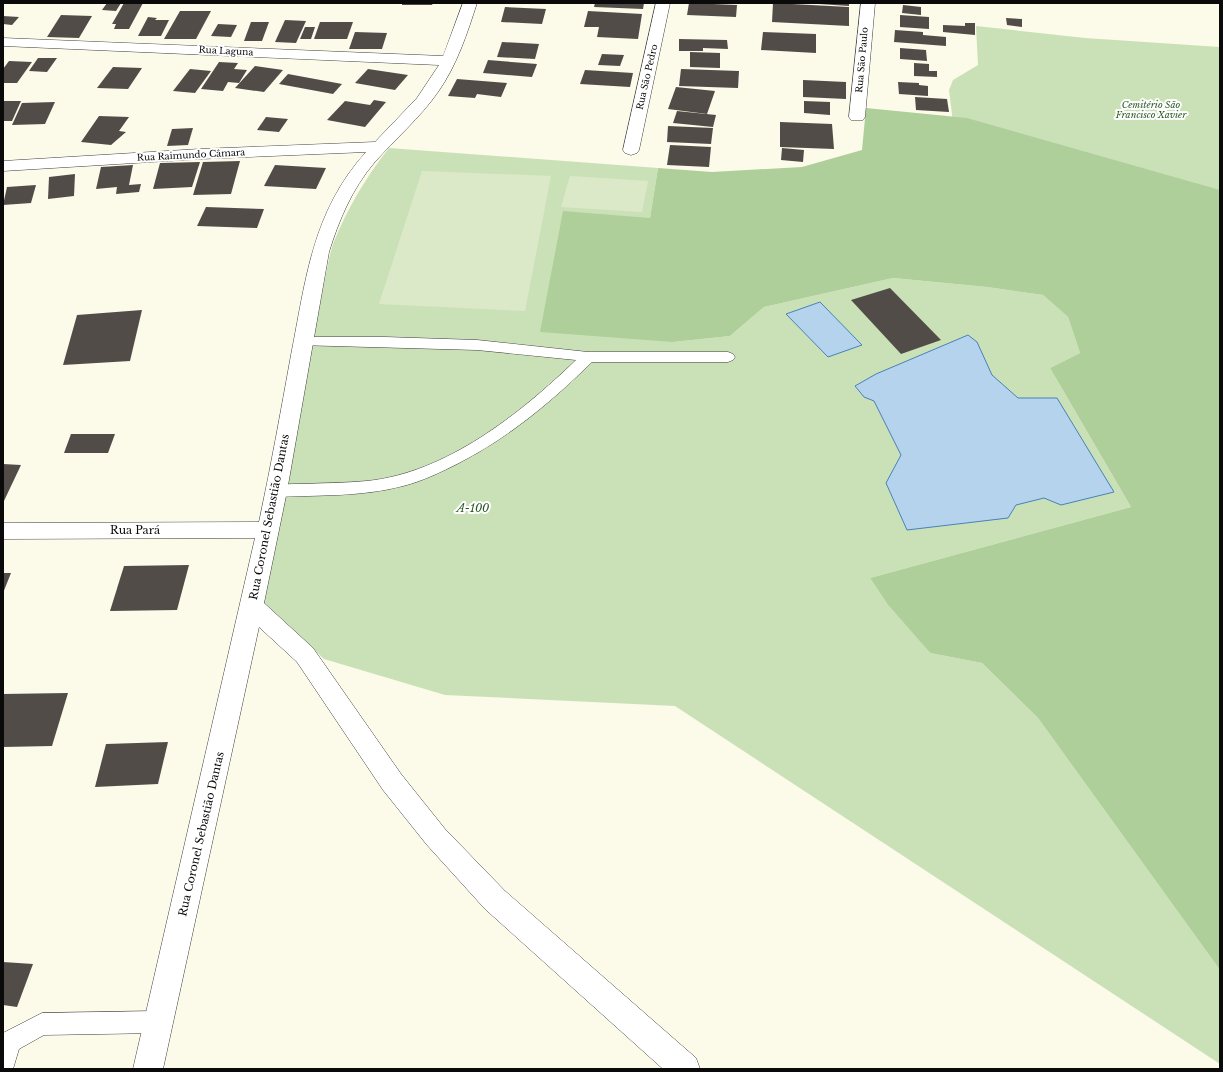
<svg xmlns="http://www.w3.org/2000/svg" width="1223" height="1072" font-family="'Libre Baskerville',serif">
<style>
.green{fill:#cae1b8}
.forest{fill:#aecf9a}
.pitch{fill:#dbe9c9}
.water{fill:#b5d3ec;stroke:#4682b9}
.building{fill:#514c48}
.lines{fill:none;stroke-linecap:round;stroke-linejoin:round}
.service-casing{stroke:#3d3d3d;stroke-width:1}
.minor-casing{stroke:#3d3d3d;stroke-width:1}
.service{fill:#fff;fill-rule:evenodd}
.minor{fill:#fff;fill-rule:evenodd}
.labels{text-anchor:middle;stroke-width:4;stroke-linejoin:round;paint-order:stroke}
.far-street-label{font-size:9px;fill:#0a0a0a;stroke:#fff}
.far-park-label{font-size:9px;font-style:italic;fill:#2a5724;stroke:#fff}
.park-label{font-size:11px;font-style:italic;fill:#2a5724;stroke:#fff}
.street-label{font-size:11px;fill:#0a0a0a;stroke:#fff}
</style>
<rect width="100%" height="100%" fill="#fcfae9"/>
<g class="green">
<path d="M976 26 1085 38 1220 47V200L953 123 949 90 953 80 978 65Z"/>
<path d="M389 148 658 168 650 218 673 342 730 336 764 307 893 278 987 287 1043 295 1068 317 1080 353 1050 368 1131 507 870 578 888 605 930 653 982 663 1038 718 1220 970V1064L675 706 445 695 324 659 263 602 324 283C327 270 329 256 333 244 347 209 366 177 389 148Z"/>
</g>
<path class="forest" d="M866 108 967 118 1220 190V970L1038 718 982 663 930 653 888 605 870 578 1131 507 1050 368 1080 353 1068 317 1043 295 987 287 893 278 764 307 730 336 673 342 540 332 563 211 650 218 658 168 712 172 802 167 862 150Z"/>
<g class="pitch">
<path d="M422 171 551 176 525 311 379 304Z"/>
<path d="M570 176 648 181 642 212 561 207Z"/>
</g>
<g class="water">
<path d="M820 302 862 345 828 357 786 314Z"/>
<path d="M968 335 977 342 992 375 1018 398H1057L1114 492 1061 505 1044 498 1016 505 1008 518 907 530 886 483 901 455 874 401 864 397 855 386 876 374Z"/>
</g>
<g class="building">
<path d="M107 3H121L116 11 102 10Z"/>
<path d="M124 3H143L129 29H114L116 24H112Z"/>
<path d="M402 3H433L432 5H402Z"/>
<path d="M595 3H644L643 9 594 7Z"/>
<path d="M689 3 737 5 736 17 687 15Z"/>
<path d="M773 3 849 7V26L772 22Z"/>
<path d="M819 3H849V6L819 4Z"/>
<path d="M903 5 921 7V15L902 13Z"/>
<path d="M505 7 546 9 542 24 501 22Z"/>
<path d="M180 11H211L196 39H164Z"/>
<path d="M588 11 642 14 638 39 597 37 599 27H584Z"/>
<path d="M61 15 92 16 79 38 47 37Z"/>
<path d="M900 15 929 17V29L900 27Z"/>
<path d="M3 16 19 17 12 25 3 24Z"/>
<path d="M148 17 157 18 155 20H169L161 36H138Z"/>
<path d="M1006 18 1022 19V27L1007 25Z"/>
<path d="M285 20 306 21 296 43 275 42Z"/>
<path d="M251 22H269L262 41H244Z"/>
<path d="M320 22H353L347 39H314Z"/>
<path d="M965 23H975V35L943 32V25L965 26Z"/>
<path d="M218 24 237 25 231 37 211 36Z"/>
<path d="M305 27H315L311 39H300Z"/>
<path d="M895 30 923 32V35L946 37V46L894 42Z"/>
<path d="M355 32 387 33 382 49H349Z"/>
<path d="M763 32 816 34V53L761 50Z"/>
<path d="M679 39 727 40 728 49 703 48V51H679Z"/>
<path d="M502 42 539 44 535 59 497 57Z"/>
<path d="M900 48 926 50 927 61 900 59Z"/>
<path d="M690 52 720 53V68L690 67Z"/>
<path d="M602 54 624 55 620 66 598 65Z"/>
<path d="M38 58H57L47 72 29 71Z"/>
<path d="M488 60 537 64 532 77 483 73Z"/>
<path d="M9 61 32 62 17 83H3V69Z"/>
<path d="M219 62 238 63 234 69 247 70 239 83 228 82 223 91 201 89Z"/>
<path d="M914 63 929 64V71H937V77L914 76Z"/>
<path d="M255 66 283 70 264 92 235 88Z"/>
<path d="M113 67 142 68 128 89 97 88Z"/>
<path d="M190 69 211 71 195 93 173 91Z"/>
<path d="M368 69 408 75 395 90 355 83Z"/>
<path d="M681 69 739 71 738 88 679 86Z"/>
<path d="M585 70 633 73 630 87 580 84Z"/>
<path d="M288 74 342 84 333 94 279 84Z"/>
<path d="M457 79 507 83 501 97 477 94 475 98 448 96Z"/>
<path d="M803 80 846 82V99L803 97Z"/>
<path d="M898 82 919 83V85L928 86V96L899 94Z"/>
<path d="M676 87 715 91 707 114 668 109Z"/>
<path d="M915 97 947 99 949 112 916 110Z"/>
<path d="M374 100 386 102 365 127 327 120 345 101 370 105Z"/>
<path d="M3 101H21L12 121H3Z"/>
<path d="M804 101 830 102V115L804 113Z"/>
<path d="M55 102 45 124 12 125 22 103Z"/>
<path d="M677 111 716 115 713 127 673 123Z"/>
<path d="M99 116 129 117 119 131 126 132 111 145 81 142Z"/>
<path d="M266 117 288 119 279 132 257 130Z"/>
<path d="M780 122 832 124 834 149 780 147Z"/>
<path d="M668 126 713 128 711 144 667 142Z"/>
<path d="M193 128 188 145 167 146 172 129Z"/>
<path d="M670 145 711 147 709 167 667 165Z"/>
<path d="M782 148 804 150 803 162 781 160Z"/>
<path d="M240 161 231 194 193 195 203 162Z"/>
<path d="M200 162 192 187 153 189 160 163Z"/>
<path d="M133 165 129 185 141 184 139 192 116 194 117 187 96 189 101 167Z"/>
<path d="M275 165 326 168 316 189 264 186Z"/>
<path d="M75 174 74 196 48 199 49 177Z"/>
<path d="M36 185 31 203 3 205 7 187Z"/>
<path d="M206 207 264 209 257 228 197 226Z"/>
<path d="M890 288 941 340 901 354 851 300Z"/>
<path d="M142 310 130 361 63 365 77 315Z"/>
<path d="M71 434H115L108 453H64Z"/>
<path d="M3 464 21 465 3 503Z"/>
<path d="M189 565 177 610 110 611 124 566Z"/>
<path d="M3 573H11L3 593Z"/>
<path d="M68 693 52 746 3 747V694Z"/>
<path d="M168 742 158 784 95 787 106 744Z"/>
<path d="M3 962 33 964 17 1007 3 1005Z"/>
</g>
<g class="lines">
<g class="service-casing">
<g id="service">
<path d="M302 337H385L477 340 588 352H728L733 354 735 357 733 360 728 362H592C551 402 511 436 459 463 441 472 423 481 403 486 362 497 318 495 276 497L270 495 268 491 270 487C280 484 290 484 300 484 322 483 345 483 367 481 446 473 520 414 576 360L477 350 297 345 295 342 297 339Z"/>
<path d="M159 1011 167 1014 170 1022 167 1030 159 1033 44 1035 19 1049 13 1069H3V1033L42 1013Z"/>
</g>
</g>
<g class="minor-casing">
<g id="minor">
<path d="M463 3H477C467 34 457 65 438 92 420 118 395 139 374 163 352 189 339 220 329 252L287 491 264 603 313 648 401 774 445 829 505 891 696 1058 700 1069H663L485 909 427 845 383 790 297 662 259 627 163 1069H133L255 538 3 539V523L259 522C271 466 281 410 291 355 306 279 312 212 366 152L200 159 3 171V161L200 149 375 142 417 98 439 65 3 46V38L443 56Z"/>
<path d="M656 3H670L639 150 637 153 631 155 625 153 623 150Z"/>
<path d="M861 3H875L865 117 863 120H851L849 117Z"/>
</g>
</g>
<use href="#service" class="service"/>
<use href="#minor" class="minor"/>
</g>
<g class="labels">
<g class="far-street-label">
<text transform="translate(226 51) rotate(3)" y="3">Rua Laguna</text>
<text transform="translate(862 60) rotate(-85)" y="3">Rua São Paulo</text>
<text transform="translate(647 77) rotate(-77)" y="3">Rua São Pedro</text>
<text transform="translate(191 155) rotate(-3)" y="3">Rua Raimundo Câmara</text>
</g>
<g class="far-park-label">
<text x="1151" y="108">Cemitério São<tspan x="1151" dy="10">Francisco Xavier</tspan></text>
</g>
<g class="park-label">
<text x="473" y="512">A-100</text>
</g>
<g class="street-label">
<text transform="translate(269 517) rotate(-79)" y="4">Rua Coronel Sebastião Dantas</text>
<text x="135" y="534">Rua Pará</text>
<text transform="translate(201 834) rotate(-77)" y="4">Rua Coronel Sebastião Dantas</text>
</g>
</g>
<rect width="1223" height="1072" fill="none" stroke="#0a0a0a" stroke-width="8"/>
</svg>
